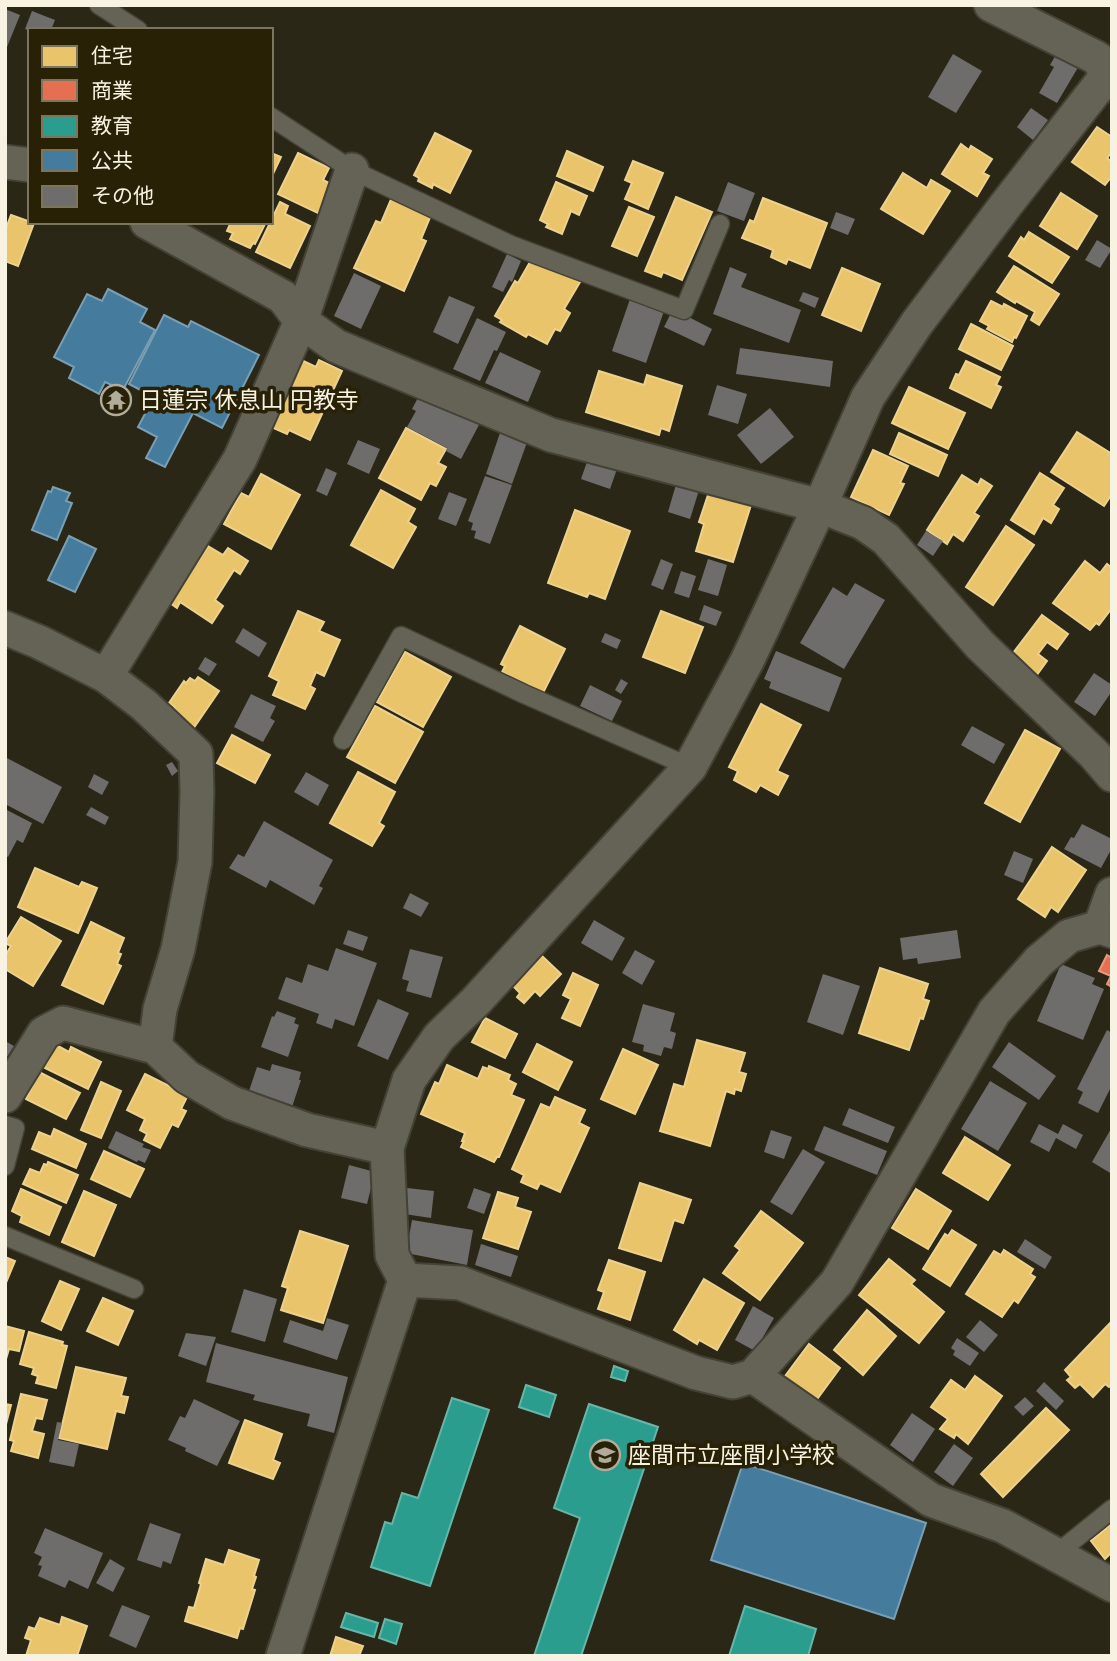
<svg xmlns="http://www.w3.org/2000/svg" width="1117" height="1661" font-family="Inter,'Noto Sans JP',sans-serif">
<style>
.homes{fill:#e9c46a;stroke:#edd28e;stroke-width:2}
.shops{fill:#e76f51;stroke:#ec967c;stroke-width:2}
.schools{fill:#2a9d8f;stroke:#68b6a8;stroke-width:2}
.public{fill:#457b9d;stroke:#7a9fb2;stroke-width:2}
.building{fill:#6e6d6c}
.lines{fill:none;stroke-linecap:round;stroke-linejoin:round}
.service-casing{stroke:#444135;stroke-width:21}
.minor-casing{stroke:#444135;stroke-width:37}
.service{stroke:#656256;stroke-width:18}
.minor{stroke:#656256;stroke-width:33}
.labels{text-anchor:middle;stroke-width:7;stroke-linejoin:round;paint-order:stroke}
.poi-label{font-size:23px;fill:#f7f2e2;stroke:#292105;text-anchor:start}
</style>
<rect width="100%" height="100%" fill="#2b2717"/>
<g class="homes">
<path d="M1097 127 1112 137V152L1107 158 1112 162V176L1105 185 1072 162Z"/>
<path d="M435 133 471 151 450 193 433 184 432 188 418 181 419 178 414 175Z"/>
<path d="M961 144 969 150 971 146 992 159 983 173 989 176 977 196 942 174Z"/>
<path d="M567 151 603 167 593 191 557 176Z"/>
<path d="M271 153 281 157 271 178Z"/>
<path d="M298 153 329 168 323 180 333 185 320 214 278 194Z"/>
<path d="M633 161 663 173 648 209 625 199 632 183 625 180Z"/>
<path d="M903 173 927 188 931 180 950 191 923 234 881 209Z"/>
<path d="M556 182 587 196 579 215 571 211 562 234 546 227 548 224 540 220Z"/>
<path d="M1061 193 1097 216 1077 249 1040 226Z"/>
<path d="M392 197 431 215 421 239 426 241 404 291 354 268 376 221 381 223Z"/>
<path d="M676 197 712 212 682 280 663 272 661 277 645 271Z"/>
<path d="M763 198 827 223 810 268 788 259 786 264 771 257 773 250 742 238 750 220 754 222Z"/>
<path d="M280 202 288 206 285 214 310 226 290 268 256 252Z"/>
<path d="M629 207 654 217 637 256 612 246Z"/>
<path d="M11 215 34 223 18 266 5 261V231Z"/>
<path d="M231 222H266L255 244 253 243 250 248 230 239 233 233 227 231Z"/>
<path d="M1029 232 1069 257 1052 283 1009 256 1021 237 1024 240Z"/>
<path d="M534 255 580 282 564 309 570 313 560 331 555 329 547 344 528 334 526 337 500 322 502 320 495 316 515 281 518 283Z"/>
<path d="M1014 266 1059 294 1039 325 1031 320 1035 312 1016 301 1015 303 997 292Z"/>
<path d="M842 268 880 284 861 331 822 315Z"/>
<path d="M991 301 1003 307 1004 304 1027 316 1016 338 1014 337 1012 342 987 329 989 326 980 321Z"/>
<path d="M971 324 1013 346 1001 370 959 349Z"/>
<path d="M299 359 316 367 319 360 342 371 310 440 289 430 287 434 269 426Z"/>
<path d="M966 361 1000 377 996 385 1001 387 991 408 950 388 956 374 959 375Z"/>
<path d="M599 371 644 385 647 375 682 386 669 431 661 428 659 435 586 412Z"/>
<path d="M909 387 965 413 948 449 892 423Z"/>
<path d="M406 428 446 449 438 463 446 467 436 486 430 483 421 500 379 478Z"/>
<path d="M1077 432 1112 454V494L1104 506 1051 472Z"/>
<path d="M899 433 947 455 938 476 890 454Z"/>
<path d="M873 450 908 466 900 483 904 484 889 515 851 497Z"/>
<path d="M1040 473 1064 488 1053 505 1059 509 1051 523 1043 518 1034 534 1011 520Z"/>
<path d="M261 474 300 495 271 549 224 524 241 493 249 497Z"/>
<path d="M962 475 978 485 981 479 992 486 974 513 979 516 963 541 953 534 947 544 927 530Z"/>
<path d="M381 490 415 509 408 522 416 527 393 568 351 545Z"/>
<path d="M709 492 751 505 733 562 696 551 704 524 699 522Z"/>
<path d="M575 510 630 531 605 599 589 593 587 597 548 583Z"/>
<path d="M1006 526 1034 545 993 605 966 587Z"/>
<path d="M208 546 223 555 228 548 248 561 240 574 234 570 215 600 223 606 212 623 180 602 177 608 170 603Z"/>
<path d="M1085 561 1100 573 1107 564 1112 568V608L1099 625 1096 623 1090 630 1053 603Z"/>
<path d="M298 611 324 622 319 631 340 640 324 676 316 672 310 686 315 689 305 709 273 695 279 681 269 676Z"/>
<path d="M661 611 703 627 685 673 643 657Z"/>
<path d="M1042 615 1068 634 1057 649 1047 642 1038 654 1047 661 1036 676 1010 657Z"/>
<path d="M520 626 565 649 543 693 502 672 505 666 501 664Z"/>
<path d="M405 652 451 677 423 727 377 702Z"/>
<path d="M198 677 219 691 193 729 167 718 175 707 169 703 184 681 186 683 190 678 195 681Z"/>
<path d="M761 704 801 725 777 771 788 776 778 795 760 785 756 792 734 780 738 771 729 767Z"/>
<path d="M375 706 423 732 395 783 347 757Z"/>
<path d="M1025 730 1060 749 1020 822 985 803Z"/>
<path d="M232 735 270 755 255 783 217 763Z"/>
<path d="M358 772 395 792 379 823 384 826 372 846 330 823Z"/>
<path d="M1052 847 1086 870 1058 912 1051 907 1045 917 1018 899Z"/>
<path d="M35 868 79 887 82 882 97 888 78 933 18 907Z"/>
<path d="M21 917 61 941 33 986 5 969V956L11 946 5 943Z"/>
<path d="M91 922 124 938 118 953 121 954 117 964 121 966 103 1004 62 985Z"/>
<path d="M542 956 561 974 540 996 535 991 524 1003 517 997 520 993 513 986Z"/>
<path d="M880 968 928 984 923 999 929 1001 923 1019 920 1018 909 1050 859 1033Z"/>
<path d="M573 973 598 985 580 1026 562 1018 571 999 563 995Z"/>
<path d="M485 1018 517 1034 505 1058 472 1042Z"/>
<path d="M697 1040 745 1053 739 1072 746 1074 741 1091 735 1089 734 1094 726 1091 710 1146 660 1131 674 1084 684 1087Z"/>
<path d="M537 1044 572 1062 558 1090 523 1072Z"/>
<path d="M56 1045 69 1052 71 1047 101 1062 88 1089 43 1067 47 1060 48 1061Z"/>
<path d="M623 1049 658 1065 635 1114 601 1099Z"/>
<path d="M447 1065 478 1079 483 1067 488 1069 489 1066 510 1075 508 1080 516 1084 511 1095 524 1100 499 1157H497L494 1162 461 1147 464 1141H462L465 1133 421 1114 435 1082 439 1084Z"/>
<path d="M39 1072 80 1093 66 1119 26 1099Z"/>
<path d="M145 1074 169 1086 171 1082 190 1091 181 1109 186 1111 178 1127 172 1124 160 1148 144 1140 147 1134 140 1130 145 1119 127 1110Z"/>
<path d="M101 1082 121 1091 101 1138 81 1130Z"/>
<path d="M555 1097 585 1110 579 1123 589 1128 560 1192 540 1183 537 1189 521 1182 524 1175 512 1169 541 1104 550 1108Z"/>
<path d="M54 1129 86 1144 76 1168 32 1149 39 1132 51 1137Z"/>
<path d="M965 1137 1010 1165 988 1200 943 1173Z"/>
<path d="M104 1151 144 1169 130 1197 91 1179Z"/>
<path d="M48 1162 78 1175 66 1203 23 1184 30 1169 40 1173 44 1164 47 1165Z"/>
<path d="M640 1183 691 1200 683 1223 674 1220 661 1261 619 1248Z"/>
<path d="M21 1189 61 1207 49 1235 20 1222 22 1216 12 1211Z"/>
<path d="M916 1189 951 1211 928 1249 892 1228Z"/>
<path d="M84 1191 116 1205 94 1256 62 1242Z"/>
<path d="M498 1192 518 1198 515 1207 531 1212 518 1249 483 1238Z"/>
<path d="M761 1211 803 1243 760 1300 723 1273 740 1250 735 1246Z"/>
<path d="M952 1230 976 1245 950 1286 923 1269 945 1234 948 1236Z"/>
<path d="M300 1231 348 1246 323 1323 281 1310 288 1288 282 1286Z"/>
<path d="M1004 1250 1033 1269 1030 1274 1035 1277 1018 1303 1014 1300 1002 1317 966 1294 994 1251 1001 1255Z"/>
<path d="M5 1257 15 1261 5 1285Z"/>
<path d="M889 1259 915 1280 911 1284 944 1312 919 1343 859 1295Z"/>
<path d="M609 1260 645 1272 630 1320 598 1309 604 1292 598 1290Z"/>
<path d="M704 1279 744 1303 717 1350 699 1340 697 1344 674 1330Z"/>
<path d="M60 1281 79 1289 61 1330 42 1321Z"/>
<path d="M103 1298 133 1311 118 1345 87 1331Z"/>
<path d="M867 1310 896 1336 863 1375 834 1350Z"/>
<path d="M1112 1321V1384L1109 1387 1105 1384 1093 1397 1080 1384 1075 1388 1067 1380 1071 1377 1065 1370Z"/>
<path d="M5 1326 24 1331 19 1351 9 1349 6 1359Z"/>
<path d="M29 1332 63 1342 62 1345 67 1346 56 1388 36 1383 38 1376 32 1374 34 1368 20 1364Z"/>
<path d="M809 1344 840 1368 815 1402 780 1383Z"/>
<path d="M76 1367 126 1378 121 1396 128 1397 124 1413 116 1411 107 1449 59 1438Z"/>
<path d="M975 1376 1002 1396 968 1444 956 1434 954 1438 940 1429 948 1419 931 1407 951 1380 965 1390Z"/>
<path d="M21 1394 47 1400 42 1419 36 1418 32 1431 44 1434 38 1458 11 1451 14 1441 10 1440Z"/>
<path d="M5 1404 11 1405 5 1428Z"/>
<path d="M1046 1408 1069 1430 1003 1497 981 1474Z"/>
<path d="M245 1420 282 1434 273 1460 280 1463 273 1479 229 1463Z"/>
<path d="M1112 1524V1556L1110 1554 1105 1559 1091 1541Z"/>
<path d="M229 1550 259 1560 254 1576 256 1577 252 1589 255 1590 243 1629 240 1628 237 1638 185 1621 189 1607 194 1608 201 1584 199 1583 206 1559 224 1565Z"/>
<path d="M62 1617 87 1626 77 1656H26L31 1640 25 1638 29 1627 35 1629 40 1618 60 1625Z"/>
<path d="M336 1637 363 1646 359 1656H330Z"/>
</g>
<path class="shops" d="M1107 955 1112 958V987L1107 984 1111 976 1099 971Z"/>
<g class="schools">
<path d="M614 1366 628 1371 625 1381 611 1377Z"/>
<path d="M526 1385 556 1395 549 1417 519 1407Z"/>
<path d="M452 1398 489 1410 430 1586 371 1567 385 1522 392 1524 402 1493 418 1498Z"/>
<path d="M589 1404 658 1427 581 1656H534L580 1518 554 1508Z"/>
<path d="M745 1606 816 1629 808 1656H729Z"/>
<path d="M346 1613 378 1623 374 1637 341 1627Z"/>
<path d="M385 1619 402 1624 396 1644 379 1638Z"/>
</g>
<g class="public">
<path d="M108 289 147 309 140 322 155 330 123 390 105 382 99 394 69 378 74 367 54 357 87 294 102 301Z"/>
<path d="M164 315 188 327 191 321 259 355 222 428 193 413 165 467 146 458 157 437 138 427 154 397 129 384Z"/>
<path d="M53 487 70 493 66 501 72 503 57 540 32 530 48 491 51 492Z"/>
<path d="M69 536 96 549 75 592 48 580Z"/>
<path d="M743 1463 926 1523 894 1619 711 1560Z"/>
</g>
<g class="building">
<path d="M5 9 20 15 5 52Z"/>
<path d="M32 11 55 20 51 30H30V31L25 29Z"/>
<path d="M1061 46 1083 59 1057 103 1039 93 1054 67 1050 65Z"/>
<path d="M953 54 982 71 956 113 928 97Z"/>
<path d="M1031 108 1048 120 1033 140 1017 127Z"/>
<path d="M728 182 755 193 744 221 717 211Z"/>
<path d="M836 212 855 219 848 235 830 228Z"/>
<path d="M1097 240 1112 249 1100 268 1085 260Z"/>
<path d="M507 254 521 261 512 282 509 280 503 292 492 287Z"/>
<path d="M730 267 747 274 741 287 801 310 789 343 713 314Z"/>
<path d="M354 273 381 286 361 329 334 316Z"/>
<path d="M803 292 819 298 815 308 799 301Z"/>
<path d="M449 296 475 307 458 344 433 332Z"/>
<path d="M630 299 664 311 646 363 612 351Z"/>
<path d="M673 309 712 329 704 346 664 327Z"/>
<path d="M477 318 506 332 497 351 494 350 480 381 453 369Z"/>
<path d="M740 348 833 361 830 387 736 374Z"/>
<path d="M500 352 541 371 528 402 485 383Z"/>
<path d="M717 385 747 394 738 424 708 415Z"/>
<path d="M421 392 480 423 461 459 446 451 447 448 407 427 416 411 412 409Z"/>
<path d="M770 408 794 437 761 464 737 435Z"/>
<path d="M503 424 530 434 512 484 486 474Z"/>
<path d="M358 440 380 449 369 474 347 464Z"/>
<path d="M589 456 618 466 610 489 581 479Z"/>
<path d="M326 468 337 473 327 496 316 491Z"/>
<path d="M485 476 512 485 490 544 474 538 476 531 471 530 473 523 468 521Z"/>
<path d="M677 481 700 487 690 519 668 512Z"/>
<path d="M449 492 467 499 456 526 438 519Z"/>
<path d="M926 531 943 541 933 556 917 545Z"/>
<path d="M661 559 673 564 663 590 651 585Z"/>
<path d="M708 559 727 565 718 596 698 590Z"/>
<path d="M681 571 696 576 689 598 674 593Z"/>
<path d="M855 583 885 600 844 669 800 643 833 587 847 596Z"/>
<path d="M704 605 722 612 716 626 699 620Z"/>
<path d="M243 628 267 643 259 657 235 642Z"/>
<path d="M605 633 621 640 617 649 601 642Z"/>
<path d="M776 651 842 678 829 712 769 688 771 682 764 679Z"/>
<path d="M205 657 217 664 209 676 198 669Z"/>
<path d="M1094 673 1112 685V691L1095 716 1074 702Z"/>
<path d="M621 679 628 683 621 694 615 690Z"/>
<path d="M590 685 622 701 612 721 580 706Z"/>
<path d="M251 694 276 706 270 718 275 721 263 742 234 727Z"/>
<path d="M972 726 1005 744 994 764 961 745Z"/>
<path d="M5 757 62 787 43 824 5 804Z"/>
<path d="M172 762 178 771 172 776 166 765Z"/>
<path d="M306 772 329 785 318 806 294 792Z"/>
<path d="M94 774 109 782 102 795 88 787Z"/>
<path d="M91 807 109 817 105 825 86 815Z"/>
<path d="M5 809 32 823 23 843 17 840 8 857 5 855Z"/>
<path d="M264 821 333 860 319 886 323 888 314 905 270 880 266 888 229 868 238 854 244 857Z"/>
<path d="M1082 824 1112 839V848L1101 868 1064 849 1071 837 1074 838Z"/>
<path d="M1014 851 1033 859 1023 883 1004 875Z"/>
<path d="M410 893 429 903 421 917 403 908Z"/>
<path d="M594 920 625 938 612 961 581 943Z"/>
<path d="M348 930 368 937 363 951 343 944Z"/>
<path d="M957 930 961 958 918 964 917 958 903 960 900 938Z"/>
<path d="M336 948 377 963 354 1026 335 1019 332 1029 316 1023 319 1014 278 999 286 977 302 983 308 964 328 971Z"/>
<path d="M410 949 443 957 431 998 406 991 409 981 402 979Z"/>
<path d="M635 950 655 961 642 985 622 973Z"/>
<path d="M1061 964 1095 978 1092 984 1104 989 1083 1040 1037 1021Z"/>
<path d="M823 974 860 986 843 1035 807 1022Z"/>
<path d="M378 999 409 1013 388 1060 357 1046Z"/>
<path d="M643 1004 675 1013 670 1031 676 1033 672 1049 664 1047 661 1056 643 1051 644 1045 632 1042Z"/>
<path d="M277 1011 296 1018 294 1023 299 1025 288 1057 261 1047 272 1016 274 1017Z"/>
<path d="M1107 1030 1112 1033V1085L1098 1113 1078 1103 1083 1092 1077 1089Z"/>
<path d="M5 1041 14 1046 5 1060Z"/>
<path d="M1009 1042 1056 1076 1039 1100 992 1067Z"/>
<path d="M272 1064 301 1072 299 1080H301L292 1107 248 1094 257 1067 270 1071Z"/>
<path d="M990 1081 1027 1103 998 1151 961 1129Z"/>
<path d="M849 1108 895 1127 888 1143 842 1125Z"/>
<path d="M1039 1124 1058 1134 1063 1124 1083 1135 1076 1149 1056 1138 1049 1152 1030 1142Z"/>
<path d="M824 1126 887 1151 877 1175 814 1150Z"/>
<path d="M1112 1127V1174L1092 1162Z"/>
<path d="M771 1130 792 1137 784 1159 764 1152Z"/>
<path d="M116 1131 144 1144 142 1147 151 1150 145 1163 138 1160 137 1162 108 1148Z"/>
<path d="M803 1149 825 1162 792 1215 770 1202Z"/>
<path d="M349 1165 375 1172 367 1204 341 1198Z"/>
<path d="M407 1188 434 1191 431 1218 404 1214Z"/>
<path d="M474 1188 491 1194 484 1214 467 1208Z"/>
<path d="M412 1220 473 1230 467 1265 406 1253Z"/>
<path d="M1025 1239 1052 1257 1045 1269 1017 1252Z"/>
<path d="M481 1244 518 1256 511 1277 475 1265Z"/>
<path d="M244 1289 277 1299 265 1342 231 1332Z"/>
<path d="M753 1306 774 1318 755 1351 735 1340Z"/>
<path d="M327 1318 349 1325 337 1360 283 1342 290 1320 323 1331Z"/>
<path d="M980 1320 998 1335 984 1352 966 1337Z"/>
<path d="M186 1333 216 1337 206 1366 178 1356Z"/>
<path d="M957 1338 979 1353 970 1366 953 1355 955 1351 951 1348Z"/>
<path d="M216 1343 348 1377 334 1433 307 1426 310 1414 253 1400 255 1395 206 1382Z"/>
<path d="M1044 1382 1064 1401 1056 1410 1036 1391Z"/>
<path d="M1025 1397 1034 1406 1023 1416 1014 1407Z"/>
<path d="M194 1399 240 1421 217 1466 185 1451 186 1448 168 1440 180 1416 185 1418Z"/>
<path d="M912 1413 935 1429 913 1462 890 1445Z"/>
<path d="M57 1422 62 1423 58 1440 79 1444 74 1467 49 1462Z"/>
<path d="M954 1444 973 1458 953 1486 934 1472Z"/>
<path d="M150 1523 181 1534 171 1564 163 1561 161 1568 137 1560Z"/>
<path d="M45 1528 103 1553 88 1589 69 1580 65 1588 38 1576 42 1566 38 1565 42 1557 34 1553Z"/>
<path d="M110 1559 125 1568 113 1592 96 1583Z"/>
<path d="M122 1605 150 1616 136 1648 109 1636Z"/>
</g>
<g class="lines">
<g class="service-casing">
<g id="service">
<path d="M99 5 138 30"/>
<path d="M271 117 352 170 511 245 684 310 720 224"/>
<path d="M343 740 401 636 524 694 690 767"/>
<path d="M5 1125 15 1128 5 1166"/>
<path d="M5 1236 134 1289"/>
<path d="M1055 1555 1112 1509"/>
</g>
</g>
<g class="minor-casing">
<g id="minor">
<path d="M991 5 1097 58 1112 80"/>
<path d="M5 162 30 165"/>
<path d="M147 222 283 297 301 321 336 346 551 435 820 506 863 523 886 539 980 645 1094 754 1112 775"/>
<path d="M5 628 39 642 106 676 144 705 196 754 197 792 195 862 178 949 160 1009 155 1047"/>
<path d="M106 676 240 459 301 321 352 170"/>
<path d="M1100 927 1112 894"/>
<path d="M5 1096 44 1033 63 1023 155 1047 187 1077 232 1103 307 1130 387 1148"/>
<path d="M405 1280 460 1283 696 1373 733 1382 753 1376 837 1282 994 1012 1039 961 1069 936 1100 927 1112 931"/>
<path d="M753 1376 931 1500 1003 1526 1112 1585"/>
<path d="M283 1656 405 1280 392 1255 387 1148 409 1080 439 1037 476 1001 690 767 747 661 820 506 868 397 917 323 1005 206 1112 69"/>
</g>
</g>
<use href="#service" class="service"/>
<use href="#minor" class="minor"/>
</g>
<defs>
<g id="temple-ring" transform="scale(1.575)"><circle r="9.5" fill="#292105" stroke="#b0ab9b" stroke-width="1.5"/><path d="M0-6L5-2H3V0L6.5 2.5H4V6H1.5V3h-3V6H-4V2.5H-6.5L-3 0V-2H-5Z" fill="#b0ab9b"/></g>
<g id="school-ring" transform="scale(1.575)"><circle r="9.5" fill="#292105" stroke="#b0ab9b" stroke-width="1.5"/><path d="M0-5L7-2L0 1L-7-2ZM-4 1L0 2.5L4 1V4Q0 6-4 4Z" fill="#b0ab9b"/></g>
</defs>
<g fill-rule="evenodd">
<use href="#temple-ring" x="116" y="400"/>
<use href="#school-ring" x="605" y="1455"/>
</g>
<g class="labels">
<g class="poi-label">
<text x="139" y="408">日蓮宗 休息山 円教寺</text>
<text x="628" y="1463">座間市立座間小学校</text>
</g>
</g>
<rect width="1117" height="1661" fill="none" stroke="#f7f2e2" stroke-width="14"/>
<rect x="28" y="28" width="245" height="196" fill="#292105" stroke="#7b755d" stroke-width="2"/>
<rect x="42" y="46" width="35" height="21" fill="#e9c46a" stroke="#7b755d" stroke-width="2"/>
<text x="91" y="63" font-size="21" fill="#f7f2e2">住宅</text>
<rect x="42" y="80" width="35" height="21" fill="#e76f51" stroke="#7b755d" stroke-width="2"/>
<text x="91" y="98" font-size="21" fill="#f7f2e2">商業</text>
<rect x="42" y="116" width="35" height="21" fill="#2a9d8f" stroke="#7b755d" stroke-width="2"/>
<text x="91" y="133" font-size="21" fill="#f7f2e2">教育</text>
<rect x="42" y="150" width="35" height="21" fill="#457b9d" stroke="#7b755d" stroke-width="2"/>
<text x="91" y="168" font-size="21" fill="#f7f2e2">公共</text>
<rect x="42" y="186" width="35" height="21" fill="#6e6d6c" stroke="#7b755d" stroke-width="2"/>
<text x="91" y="203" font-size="21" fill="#f7f2e2">その他</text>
</svg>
